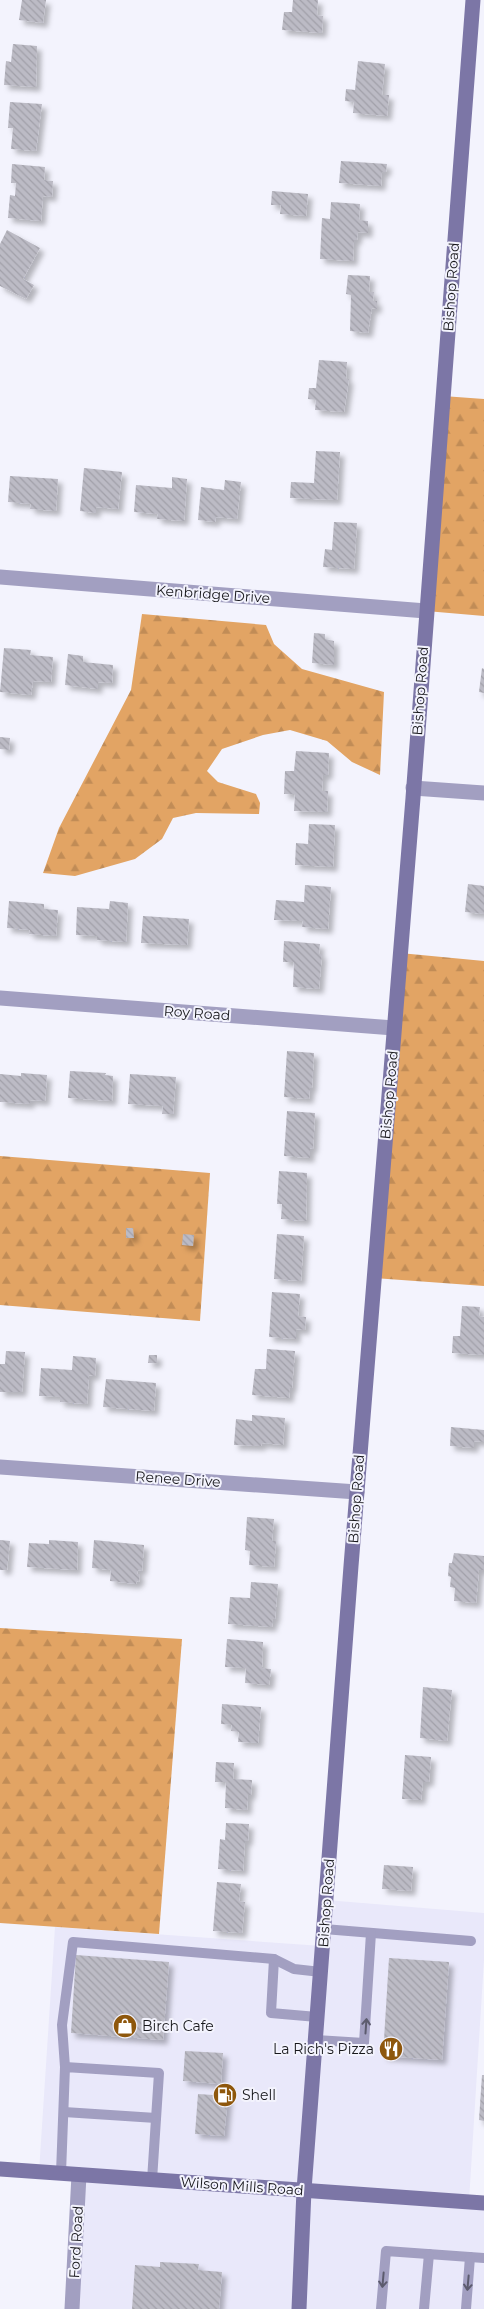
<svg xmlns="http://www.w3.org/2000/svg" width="484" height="2309" font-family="Montserrat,sans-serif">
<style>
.built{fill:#e9e8fa}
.forest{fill:url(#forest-firs)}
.building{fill:url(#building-back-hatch);filter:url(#shadow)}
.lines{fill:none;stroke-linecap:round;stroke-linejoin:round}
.lane{stroke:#a29fc1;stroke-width:10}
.street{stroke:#a29fc1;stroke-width:15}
.secondary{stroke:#7c76a6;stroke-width:15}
.oneway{stroke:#5c5b6e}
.labels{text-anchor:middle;stroke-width:4;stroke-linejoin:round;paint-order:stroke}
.street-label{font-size:14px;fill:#17171b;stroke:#f3f3fd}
.poi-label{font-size:14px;fill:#17171b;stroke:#f3f3fd;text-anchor:start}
</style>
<defs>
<pattern id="forest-firs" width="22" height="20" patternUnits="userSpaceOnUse" patternTransform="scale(1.25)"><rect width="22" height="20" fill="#e2a464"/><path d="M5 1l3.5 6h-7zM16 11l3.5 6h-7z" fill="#c18c56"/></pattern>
<pattern id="building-back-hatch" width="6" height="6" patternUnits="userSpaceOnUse" patternTransform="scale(1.25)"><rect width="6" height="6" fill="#bcbbc5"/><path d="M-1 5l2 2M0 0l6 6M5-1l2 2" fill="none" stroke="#a1a0a9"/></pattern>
<filter id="shadow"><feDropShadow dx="4.5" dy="4.5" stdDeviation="2.5" flood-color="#0004"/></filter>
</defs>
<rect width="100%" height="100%" fill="#f3f3fd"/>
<path class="built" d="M326 1900 484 1913V1960L469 2201 484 2203V2309H72L79 2175 39 2172 55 1927 322 1946Z"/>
<g class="forest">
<path d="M443 396 484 399V616L426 611Z"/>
<path d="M142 614 266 625 274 644 302 669 384 692 380 775 352 762 327 741 290 730 263 735 222 749 207 771 218 782 256 794 260 803 259 814 196 813 173 818 162 839 135 859 75 876 43 873 59 828 131 690Z"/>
<path d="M400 953 484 961V1286L374 1278Z"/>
<path d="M0 1156 210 1173 200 1321 0 1305Z"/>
<path d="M0 1628 182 1639 159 1934 0 1923Z"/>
</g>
<g class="building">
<path d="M22 0H46L43 23 19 20Z"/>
<path d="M293 0H318L317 15 323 16 322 33 282 30 284 12H292Z"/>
<path d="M13 44 37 46 36 87 4 85 6 61 11 62Z"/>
<path d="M358 61 385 64 382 95H389L387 116 353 113 354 102 345 101 346 89 355 90Z"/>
<path d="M10 102 42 104 36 151 11 149 13 128H8Z"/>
<path d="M341 161 387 164 386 172H382L381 186 339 183Z"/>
<path d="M12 164 45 167 44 180 53 181 52 197 43 196 41 221 8 218 10 195 15 196 16 183H11Z"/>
<path d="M272 191 308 194 306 216 280 214 281 205H271Z"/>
<path d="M331 202 360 204 359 220 368 221V233L358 232 357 240H354L353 261 320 259 322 218 330 219Z"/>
<path d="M7 230 40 248 23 279 34 285 26 299 0 286V244Z"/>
<path d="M348 275 370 276 369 292H374L373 301H377V309L372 308 368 333 350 331 351 295 346 294Z"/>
<path d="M319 360 347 362 346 379H349L344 412 315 410 316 400 308 399 309 388H316Z"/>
<path d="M316 451 340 452 337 500 290 498 291 482 314 483Z"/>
<path d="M84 468 122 472 118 509 96 507V513L80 511Z"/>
<path d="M10 476 58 479 56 511 30 509 31 504 8 502Z"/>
<path d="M172 477 187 479 184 521 157 519 158 514 134 512 136 485 172 488Z"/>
<path d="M225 480 241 482 237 519 216 517 215 522 198 520 201 487 224 490Z"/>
<path d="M334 522 357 523 354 569 323 567 325 549 332 550Z"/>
<path d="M314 633 325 634V639L334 641V665L312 663Z"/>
<path d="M4 648 31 650 30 655 53 657 51 682 33 681 31 695 0 692Z"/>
<path d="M68 654 83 656V662L113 665 112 683 98 682V689L65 685Z"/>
<path d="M482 668 484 669V693L479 692Z"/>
<path d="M0 737 10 738 9 750 0 749Z"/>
<path d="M296 751 329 753 328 775H323L322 791H328L327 812 294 811 295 794H284L285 771H294Z"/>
<path d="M309 824 335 825 333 867 295 865 296 843 308 844Z"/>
<path d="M468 884 484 886V914L465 912Z"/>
<path d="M305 885 331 887 328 929 302 927 303 921 274 920 276 900 304 902Z"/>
<path d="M9 901 44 904V909L58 910 56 936 29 934 30 930 7 928Z"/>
<path d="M110 901 128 903 126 942 97 940V936L76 935 77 907 109 909Z"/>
<path d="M143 916 189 919 187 945 141 943Z"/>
<path d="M284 941 320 944 319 954H322L319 989 293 987 294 962H283Z"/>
<path d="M287 1051 314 1053 312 1088H310L309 1099 284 1097Z"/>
<path d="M70 1071 106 1073 105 1075 113 1076 112 1101 68 1098Z"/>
<path d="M21 1073 47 1075 45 1101 30 1100V1104L0 1102V1074L21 1076Z"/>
<path d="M130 1074 176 1077 173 1114H162L163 1106 128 1104Z"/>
<path d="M287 1111 315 1113 313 1149 310 1148V1158L284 1156Z"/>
<path d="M279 1171 307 1173 306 1221 281 1219 282 1204H277Z"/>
<path d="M126 1228H133L134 1238H126Z"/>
<path d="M183 1234 194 1235 193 1246 182 1245Z"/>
<path d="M277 1234 304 1236 301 1281 274 1279Z"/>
<path d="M272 1292 300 1294 298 1316 306 1317 305 1330 296 1329V1339L269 1337Z"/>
<path d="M462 1306 480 1307 479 1316 484 1317V1355L452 1353 453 1336H460Z"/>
<path d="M267 1349 295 1351 292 1388H290L289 1398 252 1395 255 1369H266Z"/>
<path d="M6 1351 25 1352 22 1392H0V1364H5Z"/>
<path d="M149 1355H157V1363H148Z"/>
<path d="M73 1356 96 1358 95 1376 89 1375 87 1404 60 1402V1397L39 1396 41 1368 72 1370Z"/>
<path d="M106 1379 156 1383 154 1411 103 1407Z"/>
<path d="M252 1415 285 1418 283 1445 262 1443 261 1446 234 1445 236 1419 252 1421Z"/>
<path d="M451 1427 484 1430V1442L474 1441V1448L450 1446Z"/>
<path d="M247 1517 274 1519 272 1541H276L274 1567 249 1565 250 1551 245 1550Z"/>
<path d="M0 1540 10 1541 7 1570H0Z"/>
<path d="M49 1540 78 1542 77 1570 27 1567 29 1543 49 1544Z"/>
<path d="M94 1540 144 1545 142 1571 138 1570 137 1574H140L139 1582 137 1581 136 1584 110 1581 111 1570 92 1568Z"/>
<path d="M454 1553 484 1556V1570H479L476 1603 454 1601 455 1588 450 1587 451 1577 448 1576 449 1563H452Z"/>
<path d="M251 1582 278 1584 275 1619H273L272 1627 228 1624 230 1597 250 1598Z"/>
<path d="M227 1639 263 1642 262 1668 271 1669 269 1685 245 1683 246 1668 225 1667Z"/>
<path d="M423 1687 452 1690 447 1741 420 1738Z"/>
<path d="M222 1704 261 1707 258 1743 238 1742 239 1732 231 1731 232 1725 221 1724Z"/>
<path d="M405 1755 431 1757 429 1782H423L421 1800 402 1799Z"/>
<path d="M216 1762 234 1763 233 1779 252 1780 251 1795H248L247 1810 225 1808 226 1782H215Z"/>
<path d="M226 1823 249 1824 248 1841H245L243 1871 218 1869 220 1839 225 1840Z"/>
<path d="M384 1865 413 1867 411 1891 382 1889Z"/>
<path d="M217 1882 241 1884 239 1901 245 1902 242 1933 213 1931Z"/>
<path d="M76 1955 169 1962 163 2040 71 2033Z"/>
<path d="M389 1958 449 1962 442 2060 383 2056Z"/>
<path d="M185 2051 223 2053 221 2084 183 2081Z"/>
<path d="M482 2075H484V2121L479 2120Z"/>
<path d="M198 2094 228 2096 224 2136 195 2134Z"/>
<path d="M160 2262 199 2264 198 2270 222 2272 219 2309H132L135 2265 160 2267Z"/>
</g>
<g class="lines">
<g class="lane">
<path d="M324 1929 471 1941"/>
<path d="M274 1959 271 2013 317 2017"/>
<path d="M316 2040 364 2043 371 1933"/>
<path d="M65 2067 62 2025 73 1942 274 1959 294 1969 321 1972"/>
<path d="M64 2112 156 2118"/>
<path d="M61 2173 65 2067 159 2073 152 2180"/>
<path d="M381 2309 386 2251 484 2258"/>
<path d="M424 2309 429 2254"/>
<path d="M466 2309 470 2257"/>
</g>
<g class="street">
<path d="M0 577 426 611"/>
<path d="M413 788 484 793"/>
<path d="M0 998 394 1028"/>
<path d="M0 1467 357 1492"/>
<path d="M72 2309 79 2175"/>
</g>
<g class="secondary">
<path d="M0 2169 484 2203"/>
<path d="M299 2309 304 2190 351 1566 413 798 473 0"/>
</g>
</g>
<defs><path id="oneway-shaft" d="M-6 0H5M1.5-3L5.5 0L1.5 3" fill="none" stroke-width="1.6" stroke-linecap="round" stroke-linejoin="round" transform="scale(1.25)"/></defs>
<g class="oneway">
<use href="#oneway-shaft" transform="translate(366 2026) rotate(-86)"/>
<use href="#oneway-shaft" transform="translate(383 2280) rotate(95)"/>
<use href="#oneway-shaft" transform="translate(468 2283) rotate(95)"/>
</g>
<defs>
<g id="shop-disc" transform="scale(1.25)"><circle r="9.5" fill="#8e570c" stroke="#f3f3fd"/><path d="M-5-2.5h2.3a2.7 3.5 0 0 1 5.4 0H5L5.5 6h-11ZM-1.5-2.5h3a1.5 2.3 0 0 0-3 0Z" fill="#fff"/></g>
<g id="restaurant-disc" transform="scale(1.25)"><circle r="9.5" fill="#8e570c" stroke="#f3f3fd"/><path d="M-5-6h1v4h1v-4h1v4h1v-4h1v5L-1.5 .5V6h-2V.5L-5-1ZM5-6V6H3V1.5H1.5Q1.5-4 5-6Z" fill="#fff"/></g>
<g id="fuel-disc" transform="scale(1.25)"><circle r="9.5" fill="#8e570c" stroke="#f3f3fd"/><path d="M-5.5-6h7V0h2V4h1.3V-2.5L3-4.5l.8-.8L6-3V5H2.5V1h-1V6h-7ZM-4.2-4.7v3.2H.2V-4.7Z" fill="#fff"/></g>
</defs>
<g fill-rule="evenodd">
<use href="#shop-disc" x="125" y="2026"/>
<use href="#restaurant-disc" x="391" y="2049"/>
<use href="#fuel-disc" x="225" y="2095"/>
</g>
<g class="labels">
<g class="street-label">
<text transform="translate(451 287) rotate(-86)" y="5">Bishop Road</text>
<text transform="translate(213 594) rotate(4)" y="5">Kenbridge Drive</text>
<text transform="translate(420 691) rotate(-86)" y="5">Bishop Road</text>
<text transform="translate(197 1013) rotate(4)" y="5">Roy Road</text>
<text transform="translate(389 1095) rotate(-85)" y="5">Bishop Road</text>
<text transform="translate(178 1479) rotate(4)" y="5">Renee Drive</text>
<text transform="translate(356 1499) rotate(-86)" y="5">Bishop Road</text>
<text transform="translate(326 1903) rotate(-86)" y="5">Bishop Road</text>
<text transform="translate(242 2186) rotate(4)" y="5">Wilson Mills Road</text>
<text transform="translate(76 2242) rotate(-87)" y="5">Ford Road</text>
</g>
<g class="poi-label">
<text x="142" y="2031">Birch Cafe</text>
<text x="374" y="2054" text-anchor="end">La Rich's Pizza</text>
<text x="242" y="2100">Shell</text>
</g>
</g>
</svg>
